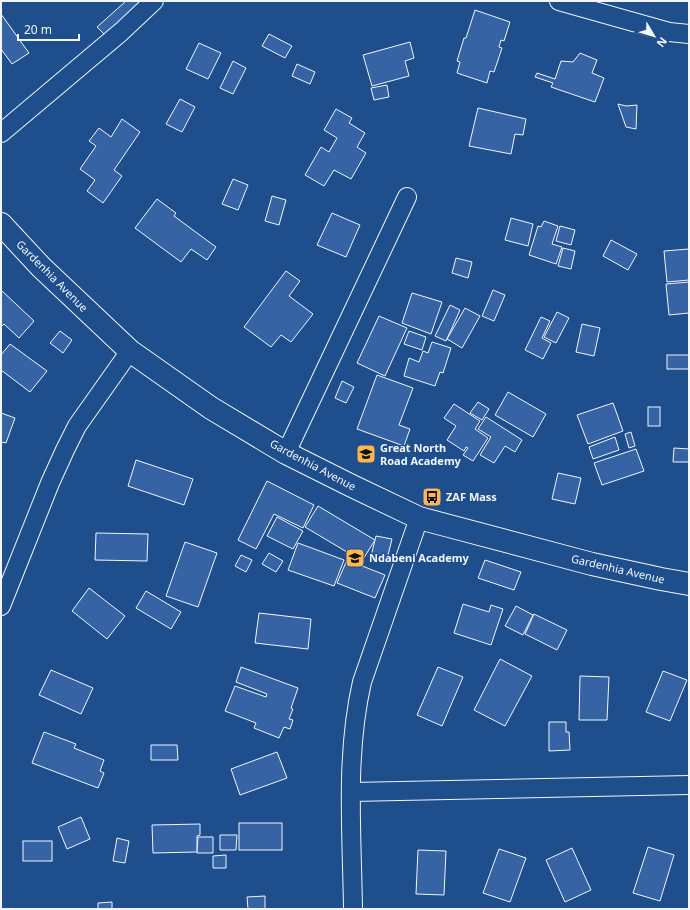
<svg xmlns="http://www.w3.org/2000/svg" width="690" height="910" font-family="'Noto Sans',sans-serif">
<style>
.building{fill:#3563a3;stroke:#f2f6ff}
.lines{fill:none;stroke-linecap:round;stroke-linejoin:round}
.minor-casing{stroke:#f2f6ff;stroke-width:20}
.secondary-casing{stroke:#f2f6ff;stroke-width:24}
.minor{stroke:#1f4e8c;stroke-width:18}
.secondary{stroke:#1f4e8c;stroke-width:22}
.labels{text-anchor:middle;stroke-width:3;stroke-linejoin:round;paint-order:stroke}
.street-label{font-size:11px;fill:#f2f6ff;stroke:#1f4e8c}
.poi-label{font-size:11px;font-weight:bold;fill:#f2f6ff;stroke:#1f4e8c;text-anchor:start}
</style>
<rect width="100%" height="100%" fill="#1f4e8c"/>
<g class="building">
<path d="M126 1H149L108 38 97 27Z"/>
<path d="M475 10 510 22 504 41 501 40 499 47 502 48 494 72 490 71 487 83 457 73 460 62 457 61 464 38H466Z"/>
<path d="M1 14 29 53 12 64 1 49Z"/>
<path d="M269 34 292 46 285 58 262 46Z"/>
<path d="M410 42 414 58 405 61 409 76 372 86 363 55Z"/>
<path d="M199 43 221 53 208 79 186 69Z"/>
<path d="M580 53 597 60 592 73 604 78 595 102 551 87 553 83 535 77 537 73 555 79 561 61 573 62Z"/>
<path d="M233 61 246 68 233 94 220 88Z"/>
<path d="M297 64 315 72 310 84 292 76Z"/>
<path d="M387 85 389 97 374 100 371 88Z"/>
<path d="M180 99 195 107 182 132 166 124Z"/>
<path d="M618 104 626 106 637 105 636 129 626 127Z"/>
<path d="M478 108 526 119 523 135 515 134 511 154 469 146Z"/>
<path d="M336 109 352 118 349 123 365 133 357 147 366 153 351 179 334 170 324 186 305 175 321 147 329 152 337 138 324 130Z"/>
<path d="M122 119 140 132 114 170 122 176 103 203 87 191 95 180 80 169 96 146 89 141 99 128 111 137Z"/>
<path d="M233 179 248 185 238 210 222 204Z"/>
<path d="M272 196 286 200 279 225 265 221Z"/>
<path d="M157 199 176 213 174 216 216 247 207 260 191 249 181 262 135 228Z"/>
<path d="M332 213 360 225 346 257 317 245Z"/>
<path d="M511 218 533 224 528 246 505 240Z"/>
<path d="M544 221 558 226 552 244 562 247 556 264 529 255 538 226 541 227Z"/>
<path d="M560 226 575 230 571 245 556 241Z"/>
<path d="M611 240 637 254 628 270 603 256Z"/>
<path d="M563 248 575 251 571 269 558 266Z"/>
<path d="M689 249V280L667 282 664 251Z"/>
<path d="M456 258 472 262 468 278 452 273Z"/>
<path d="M286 271 300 281 289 296 313 314 291 342 281 335 271 347 244 327Z"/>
<path d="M689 282V313L669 315 666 284Z"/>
<path d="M1 290 34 321 19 338 4 324 1 327Z"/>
<path d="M493 290 505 295 494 321 482 316Z"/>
<path d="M412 293 442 302 431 334 402 323Z"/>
<path d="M450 305 460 310 446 341 435 336Z"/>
<path d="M465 308 480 316 462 348 447 339Z"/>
<path d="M557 312 569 318 556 343 544 337Z"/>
<path d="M379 316 407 328 385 376 357 363Z"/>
<path d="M541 317 550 321 542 338 551 343 543 359 525 350Z"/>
<path d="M582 324 600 328 594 356 576 352Z"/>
<path d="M60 331 72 340 63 353 50 343Z"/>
<path d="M409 331 426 337 422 350 404 344Z"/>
<path d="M432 342 451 348 443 373 440 372 435 386 404 376 409 358 419 362 423 351 428 353Z"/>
<path d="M10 344 47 371 30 392 1 370V355Z"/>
<rect x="667" y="355" width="22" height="14"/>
<path d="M377 375 413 388 399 425 410 429 404 446 357 429Z"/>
<path d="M342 381 354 387 346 403 335 398Z"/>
<path d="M508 392 546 414 533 437 495 415Z"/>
<path d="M478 402 489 409 482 420 470 413Z"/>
<path d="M613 403 623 431 588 444 577 415Z"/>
<path d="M454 404 480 421 475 429 488 438 473 461 463 455 468 448 466 447 464 451 447 440 456 426 444 418Z"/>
<rect x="648" y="407" width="12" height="19"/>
<path d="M1 413 15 418 6 443 1 442Z"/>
<path d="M486 417 522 440 515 452 505 446 494 463 480 455 491 437 478 429Z"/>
<path d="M631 432 635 446 629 448 625 434Z"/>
<path d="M615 437 619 450 593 459 589 447Z"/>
<path d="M674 448 689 449V462H673Z"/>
<path d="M636 449 644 471 602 485 594 463Z"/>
<path d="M136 460 193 479 184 505 128 486Z"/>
<path d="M558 473 581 478 575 504 552 499Z"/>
<path d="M267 481 314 505 303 528 274 514 256 549 238 540Z"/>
<path d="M318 506 375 540 362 561 305 527Z"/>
<path d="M277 517 303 531 293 549 267 536Z"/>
<path d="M96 533 148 534 147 561 95 560Z"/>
<path d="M376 536 392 539 387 559 371 556Z"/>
<path d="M185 542 217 553 198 607 166 596Z"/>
<path d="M298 543 344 560 334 586 288 570Z"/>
<path d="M269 553 283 561 276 572 262 564Z"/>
<path d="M241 555 252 560 246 572 235 566Z"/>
<path d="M347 560 385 575 375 598 337 583Z"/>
<path d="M485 560 521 572 514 590 478 578Z"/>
<path d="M89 588 125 616 107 639 72 611Z"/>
<path d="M146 591 181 612 171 629 136 608Z"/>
<path d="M463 604 489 612 491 605 503 609 491 645 454 633Z"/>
<path d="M516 606 533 615 523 635 505 626Z"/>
<path d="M259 613 311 619 308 649 255 643Z"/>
<path d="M534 614 567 630 557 650 525 634Z"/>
<path d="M500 659 532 676 505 726 474 710Z"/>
<path d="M241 667 298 688 291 708 293 709 289 719 293 720 290 729 284 727 279 738 254 728 256 723 225 711 235 686 266 697 267 694 236 682Z"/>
<path d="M438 667 463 677 442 726 417 715Z"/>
<path d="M51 670 93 688 81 714 39 695Z"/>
<path d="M663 671 687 680 670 721 646 712Z"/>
<path d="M580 676 609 677 607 720H579Z"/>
<path d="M549 722H566V732H569L570 750 549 751Z"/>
<path d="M44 732 76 744 74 748 104 760 100 771 104 773 98 788 32 763Z"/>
<path d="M151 745H177L178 760H151Z"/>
<path d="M277 752 287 778 240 795 231 769Z"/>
<path d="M81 817 90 839 67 849 58 827Z"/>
<rect x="239" y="823" width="43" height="27"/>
<path d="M200 824V835L197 836V852L153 853 152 825Z"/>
<path d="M220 835H237L236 850H220Z"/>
<path d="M198 837H213V853H197Z"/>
<path d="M117 838 129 841 125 863 113 861Z"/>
<rect x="23" y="841" width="29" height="20"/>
<path d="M648 847 674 855 660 901 633 893Z"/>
<path d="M572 848 591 890 565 902 546 860Z"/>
<path d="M499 849 526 858 510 902 483 893Z"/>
<path d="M418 850 446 851 444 895 416 894Z"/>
<path d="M226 855V868H213V856Z"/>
<path d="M265 896V909H248L247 897Z"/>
<path d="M112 902V909H98V903Z"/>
</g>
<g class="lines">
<g class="minor-casing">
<g id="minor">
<path d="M559 1 669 32 689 34"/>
<path d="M1 133 121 32 154 1"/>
<path d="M286 453 407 197"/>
<path d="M1 606 50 483 65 450 77 426 130 351"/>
<path d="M351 792 689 785"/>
<path d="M353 909C352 834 345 756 362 682L419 518"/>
</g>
</g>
<g class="secondary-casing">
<path id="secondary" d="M1 224 41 267 130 351 211 408 286 453 352 486 419 518 592 564 661 579 689 584"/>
</g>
<use href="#minor" class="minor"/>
<use href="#secondary" class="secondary"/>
</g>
<defs>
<g id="school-square" transform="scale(1)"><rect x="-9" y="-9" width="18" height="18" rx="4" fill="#ffb74d" stroke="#1f4e8c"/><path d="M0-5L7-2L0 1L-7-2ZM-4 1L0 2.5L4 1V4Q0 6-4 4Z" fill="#111"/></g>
<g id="bus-square" transform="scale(1)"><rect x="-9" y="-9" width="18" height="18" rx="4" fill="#ffb74d" stroke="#1f4e8c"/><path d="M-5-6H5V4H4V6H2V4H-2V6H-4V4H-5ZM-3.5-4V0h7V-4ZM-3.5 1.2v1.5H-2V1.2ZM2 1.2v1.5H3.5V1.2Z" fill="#111"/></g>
</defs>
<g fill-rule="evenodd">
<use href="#school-square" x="366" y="454"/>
<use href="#bus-square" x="432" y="497"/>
<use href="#school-square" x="355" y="558"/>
</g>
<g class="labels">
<g class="street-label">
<text transform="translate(52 276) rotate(45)" y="4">Gardenhia Avenue</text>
<text transform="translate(313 465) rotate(28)" y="4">Gardenhia Avenue</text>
<text transform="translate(618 569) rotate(13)" y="4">Gardenhia Avenue</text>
</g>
<g class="poi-label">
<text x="380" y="452">Great North<tspan x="380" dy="13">Road Academy</tspan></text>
<text x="446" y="501">ZAF Mass</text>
<text x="369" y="562">Ndabeni Academy</text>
</g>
</g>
<rect width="690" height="910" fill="none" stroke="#f2f6ff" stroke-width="4"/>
<g transform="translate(654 36) rotate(128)" stroke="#1f4e8c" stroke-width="3" paint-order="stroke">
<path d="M0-3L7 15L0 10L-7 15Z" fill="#f2f6ff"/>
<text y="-6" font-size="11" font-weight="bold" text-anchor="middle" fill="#f2f6ff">N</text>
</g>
<path d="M18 34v6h61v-6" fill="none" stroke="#f2f6ff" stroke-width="2"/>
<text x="24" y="34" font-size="12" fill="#f2f6ff" stroke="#1f4e8c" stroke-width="3" paint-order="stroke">20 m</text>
</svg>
